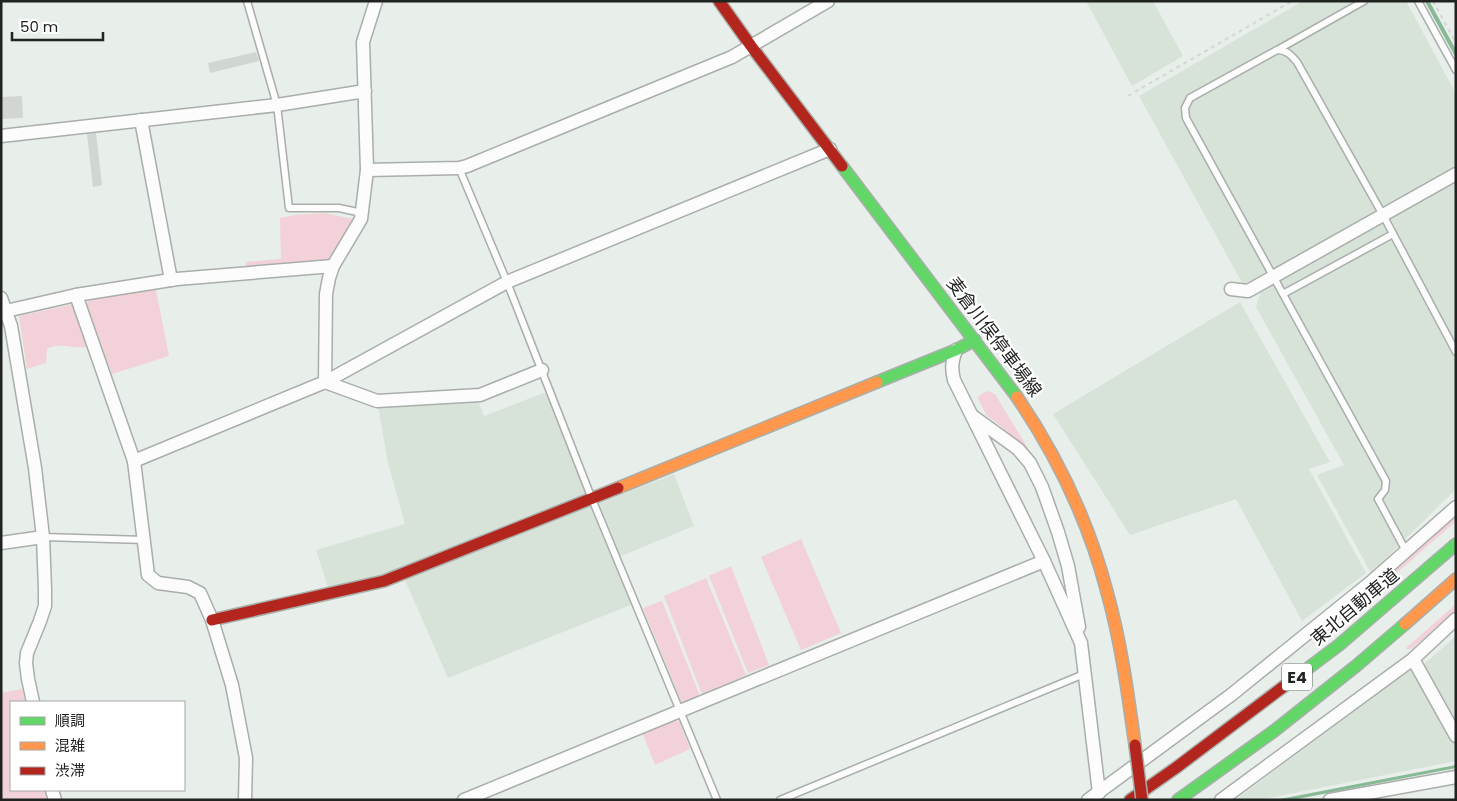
<svg xmlns="http://www.w3.org/2000/svg" width="1457" height="801" font-family="Poppins,'Noto Sans JP',sans-serif">
<style>
.built{fill:#d7e3d9}
.green{fill:#f2d1d8}
.water{fill:#86b994}
.lines{fill:none;stroke-linecap:round;stroke-linejoin:round}
.stream{stroke:#86b994;stroke-width:4}
.building{fill:#d1d6d2}
.lane-casing{stroke:#a9aeaa;stroke-width:9}
.street-casing{stroke:#a9aeaa;stroke-width:15}
.fast-casing{stroke:#a9aeaa;stroke-width:14}
.slow-casing{stroke:#a9aeaa;stroke-width:14}
.jam-casing{stroke:#a9aeaa;stroke-width:14}
.path{stroke:#d5d6d5;stroke-width:2;stroke-dasharray:4 4;stroke-linecap:butt}
.lane{stroke:#fcfcfc;stroke-width:6}
.street{stroke:#fcfcfc;stroke-width:12}
.fast{stroke:#63d668;stroke-width:11}
.slow{stroke:#ff974d;stroke-width:11}
.jam{stroke:#b3261e;stroke-width:11}
.jam-bridge-casing{stroke:#a9aeaa;stroke-width:14;stroke-linecap:butt}
.jam-bridge{stroke:#b3261e;stroke-width:11}
.labels{text-anchor:middle;stroke-width:4.5;stroke-linejoin:round;paint-order:stroke}
.shield{fill:#fff;stroke:#636563;stroke-width:1}
.shield-label{font-size:16px;font-weight:bold;fill:#202320}
.street-label{font-size:18px;fill:#202320;stroke:#fff}
</style>
<rect width="100%" height="100%" fill="#e8eee9"/>
<g class="built">
<path d="M1086 1H1153L1183 56 1132 86Z"/>
<path d="M1303 1H1406L1456 94V170L1245 288 1139 96Z"/>
<path d="M1456 182V489L1371 573 1317 475 1344 465 1256 307 1261 291Z"/>
<path d="M1240 302 1330 462 1309 469 1366 573 1302 621 1236 499 1130 535 1053 414Z"/>
<path d="M546 392 593 506 674 474 694 526 614 559 633 604 448 678 401 571 329 590 316 550 405 524 388 463 378 406 477 398 484 416Z"/>
<path d="M1456 636V724L1423 665Z"/>
<path d="M1412 669 1456 744V761L1258 800H1235Z"/>
</g>
<g class="green">
<path d="M324 213 353 219 340 246 328 263 246 269V262L281 259 280 218 295 215Z"/>
<path d="M156 290 169 356 112 374 86 305 90 299Z"/>
<path d="M74 304 89 346C76 351 60 341 47 349L46 363 27 369 19 316Z"/>
<path d="M989 391 995 394 1032 455 1026 451 1002 427 986 415 978 398 981 394Z"/>
<path d="M1456 516V521L1368 598 1298 656Z"/>
<path d="M801 539 841 633 801 650 761 557Z"/>
<path d="M731 566 769 665 748 673 709 576Z"/>
<path d="M706 578 746 675 702 694 664 596Z"/>
<path d="M662 601 700 696 686 703 681 701 643 608Z"/>
<path d="M1456 604V612L1411 649H1405Z"/>
<path d="M22 689 25 702H11V790H45L47 800H1V693Z"/>
<path d="M671 720 679 721 690 749 655 765 642 732Z"/>
</g>
<path class="water" d="M1456 765V768L1292 800H1275Z"/>
<g class="lines">
<path class="stream" d="M1427 1 1456 54"/>
</g>
<g class="building">
<path d="M256 52 259 61 210 73 208 63Z"/>
<path d="M22 96 23 118 1 119V97Z"/>
<path d="M96 133 102 185 93 187 87 134Z"/>
</g>
<g class="lines">
<g class="lane-casing">
<g id="lane">
<path d="M247 1 277 105 289 208H339L362 213"/>
<path d="M1418 1 1456 70"/>
<path d="M1279 49 1364 1"/>
<path d="M459 168 507 282 592 499 717 800"/>
<path d="M1283 294 1393 234"/>
<path d="M43 537 145 540"/>
<path d="M1406 551 1378 499 1385 490 1386 481 1186 118 1185 108 1190 98 1277 50C1287 50 1291 55 1297 62L1383 215 1456 352"/>
<path d="M780 800 1084 674"/>
</g>
</g>
<g class="street-casing">
<g id="street">
<path d="M376 1 363 42 367 170 361 219 333 266 329 278 326 294 325 382 377 401 480 395 542 370"/>
<path d="M141 120 171 280"/>
<path d="M1 136 277 105 365 91"/>
<path d="M367 170 459 168 467 166 732 57 828 1"/>
<path d="M1231 289 1248 291 1456 174"/>
<path d="M76 295 134 461 148 575 158 583 188 587 200 593 212 620 232 685 246 758 245 800"/>
<path d="M1 298 11 326 35 468 43 537 45 589V606L40 621 27 653 26 663 28 679 33 702"/>
<path d="M6 311 76 295 177 279 333 266"/>
<path d="M956 350C952 361 951 368 954 380L1044 561 1081 643 1099 793"/>
<path d="M974 417 1018 449 1030 463 1042 487 1058 532 1068 566 1079 627"/>
<path d="M134 461 325 382 507 282 830 149"/>
<path d="M1 543 43 537"/>
<path d="M1413 659 1456 736"/>
<path d="M52 790 55 800"/>
<path d="M464 800 1044 561"/>
<path d="M1088 800 1231 695 1371 582 1456 507"/>
<path d="M1221 800 1413 659 1456 619"/>
<path d="M1330 800 1456 777"/>
</g>
</g>
<g class="fast-casing">
<g id="fast">
<path d="M842 166 1017 397"/>
<path d="M877 382 956 350 975 340"/>
<path d="M1283 687 1339 645 1456 544"/>
<path d="M1178 800 1274 731 1356 666 1405 624"/>
</g>
</g>
<g class="slow-casing">
<g id="slow">
<path d="M1017 397C1057 456 1089 523 1107 592 1121 642 1128 694 1135 745"/>
<path d="M618 488 877 382"/>
<path d="M1405 624 1456 579"/>
</g>
</g>
<g class="jam-casing">
<g id="jam">
<path d="M719 1 751 46 842 166"/>
<path d="M212 620 384 581 618 488"/>
<path d="M1130 800 1177 767 1283 687"/>
</g>
</g>
<g class="path">
<path d="M1433 1 1456 43"/>
<path d="M1128 96 1292 1"/>
</g>
<use href="#lane" class="lane"/>
<use href="#street" class="street"/>
<use href="#fast" class="fast"/>
<use href="#slow" class="slow"/>
<use href="#jam" class="jam"/>
<g class="jam-bridge-casing">
<path id="jam-bridge" d="M1135 745 1142 800"/>
</g>
<use href="#jam-bridge" class="jam-bridge"/>
</g>
<g class="labels">
<rect class="shield" x="1282" y="663.5" width="30" height="27" rx="4"/>
<g class="shield-label">
<text x="1297" y="683">E4</text>
</g>
<g class="street-label">
<text transform="translate(994 337) rotate(53)" y="6">麦倉川俣停車場線</text>
<text transform="translate(1355 607) rotate(-40)" y="6">東北自動車道</text>
</g>
</g>
<rect width="1457" height="801" fill="none" stroke="#202320" stroke-width="5"/>
<rect x="10" y="701" width="175" height="90" fill="#ffffff" stroke="#a6a7a6"/>
<rect x="20" y="717" width="25" height="8" fill="#63d668" stroke="#a6a7a6"/>
<text x="55" y="726" font-size="15" fill="#202320">順調</text>
<rect x="20" y="742" width="25" height="8" fill="#ff974d" stroke="#a6a7a6"/>
<text x="55" y="751" font-size="15" fill="#202320">混雑</text>
<rect x="20" y="767" width="25" height="8" fill="#b3261e" stroke="#a6a7a6"/>
<text x="55" y="776" font-size="15" fill="#202320">渋滞</text>
<path d="M12 32v8h91v-8" fill="none" stroke="#202320" stroke-width="2.5"/>
<text x="20" y="32" font-size="15" fill="#202320" stroke="#ffffff" stroke-width="4" paint-order="stroke">50 m</text>
</svg>
